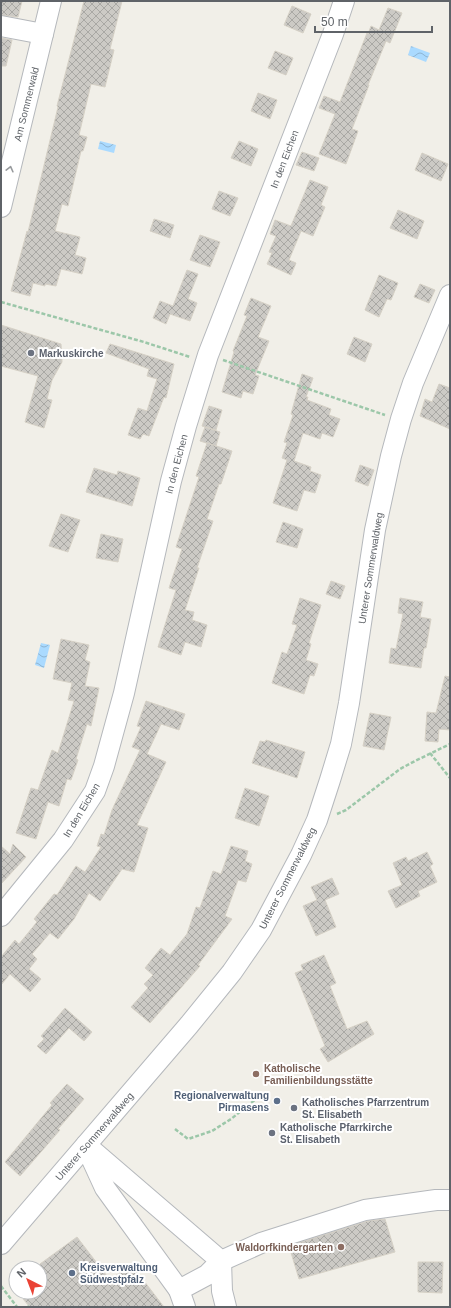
<svg xmlns="http://www.w3.org/2000/svg" width="451" height="1308" font-family="Arial,sans-serif">
<style>
.water{fill:url(#water-waves)}
.building{fill:url(#building-cross-hatch);stroke:#d6d1c6}
.lines{fill:none;stroke-linecap:round;stroke-linejoin:round}
.minor-casing{stroke:#b5b8bc;stroke-width:22}
.path{stroke:#9cc7a9;stroke-width:2.5;stroke-dasharray:4 2;stroke-linecap:butt}
.minor{stroke:#fff;stroke-width:20}
.oneway{stroke:#979a9d}
.worship-dot{fill:#6b7280;stroke:#fff;stroke-width:1.5}
.education-dot{fill:#8d6e63;stroke:#fff;stroke-width:1.5}
.service-dot{fill:#5c6f8a;stroke:#fff;stroke-width:1.5}
.labels{text-anchor:middle;stroke-width:4;stroke-linejoin:round;paint-order:stroke}
.street-label{font-size:10px;fill:#5f6368;stroke:#fff}
.worship-label{font-size:10px;font-weight:bold;fill:#5b616d;stroke:#fff;text-anchor:start}
.education-label{font-size:10px;font-weight:bold;fill:#785e54;stroke:#fff;text-anchor:start}
.service-label{font-size:10px;font-weight:bold;fill:#4e5e75;stroke:#fff;text-anchor:end}
</style>
<defs>
<pattern id="water-waves" width="16" height="10" patternUnits="userSpaceOnUse"><rect width="16" height="10" fill="#aadaff"/><path d="M0 5q4-4 8 0t8 0" fill="none" stroke="#8eb4d2"/></pattern>
<pattern id="building-cross-hatch" width="8" height="8" patternUnits="userSpaceOnUse"><rect width="8" height="8" fill="#cccac5"/><path d="M0 0l8 8M0 8l8-8" fill="none" stroke="#a9a8a4"/></pattern>
</defs>
<rect width="100%" height="100%" fill="#f1efe8"/>
<g class="water">
<path d="M411 46 430 53 426 62 408 55Z"/>
<path d="M100 141 116 145 114 153 98 149Z"/>
<path d="M41 643 50 645 44 668 35 665Z"/>
</g>
<g class="building">
<path d="M1 1H22L18 17 1 15Z"/>
<path d="M84 1H122L110 49 114 50 105 87 91 84 79 135 87 137 83 151H81L68 206 62 204 55 231 80 237 75 255 86 258 82 274 61 269 56 286 45 284V286L33 283 30 296 11 291 27 231 28 232 58 107 57 106Z"/>
<path d="M292 6 311 14 303 33 284 25Z"/>
<path d="M388 8 402 13 390 43 386 41 368 85H369L352 129 358 131 346 164 319 154 335 114 319 108 324 96 340 102 367 33 368 34 371 26 379 30Z"/>
<path d="M1 38 12 40 6 66H1Z"/>
<path d="M275 51 293 58 286 75 268 68Z"/>
<path d="M258 93 277 100 270 119 251 111Z"/>
<path d="M239 141 258 149 251 166 231 158Z"/>
<path d="M302 152 319 158 314 171 296 165Z"/>
<path d="M422 153 448 164 441 181 415 170Z"/>
<path d="M310 180 328 187 321 205 325 207 313 236 301 231 289 260 296 263 291 275 267 264 272 253 269 252 276 236 270 234 275 220 291 226Z"/>
<path d="M219 191 238 198 230 216 212 209Z"/>
<path d="M398 210 424 221 417 239 390 228Z"/>
<path d="M154 219 174 225 170 238 150 231Z"/>
<path d="M200 235 220 242 210 267 190 260Z"/>
<path d="M187 270 198 274 188 299 197 303 190 321 170 314 166 324 153 318 160 301 173 306Z"/>
<path d="M379 275 398 283 391 300 387 299 379 317 365 310Z"/>
<path d="M420 284 435 290 429 303 414 297Z"/>
<path d="M251 298 271 306 258 337 269 341 255 375 259 376 253 394 243 391 241 398 222 392 234 352 233 351 247 316 244 315Z"/>
<path d="M1 325 61 344 62 362 52 380 47 399 52 400 44 428 25 422 38 376 1 366Z"/>
<path d="M354 337 372 344 365 362 347 354Z"/>
<path d="M110 344 174 364 166 398 164 397 149 436 143 434 140 439 128 435 138 408 147 411 157 379 147 376 149 369 106 353Z"/>
<path d="M302 374 313 378 306 397H308L307 400 331 409 329 415 340 419 333 437 322 433 320 439 303 433 294 461 311 467 310 471 321 475 315 493 304 490 297 511 273 503 287 460 282 458 287 443 284 442 293 415 291 414Z"/>
<path d="M439 384 450 388V429L420 416 425 399 432 402Z"/>
<path d="M209 406 222 410 216 430 202 426Z"/>
<path d="M205 427 220 432 216 446 200 441Z"/>
<path d="M207 443 232 451 221 484H219L207 519 213 521 197 568H199L185 610 194 612 192 620 207 625 201 647 185 642 181 655 158 647 176 590 169 588 182 549 176 547 199 477 196 476Z"/>
<path d="M360 465 374 470 368 486 355 481Z"/>
<path d="M94 468 117 475 118 471 140 478 132 506 86 492Z"/>
<path d="M61 514 80 520 68 552 49 546Z"/>
<path d="M283 522 303 529 297 548 276 542Z"/>
<path d="M101 534 123 539 118 562 96 558Z"/>
<path d="M331 581 345 586 340 599 326 594Z"/>
<path d="M300 598 321 605 309 643 311 644 306 660 318 664 314 676 310 675 304 694 272 683 282 652 287 654 297 625 292 624Z"/>
<path d="M400 598 423 602 420 617 431 619 426 648H424L421 668 389 663 391 648 396 649 403 614 398 613Z"/>
<path d="M61 639 89 645 85 660 90 662 85 686 99 688 91 726 87 724 76 759 78 760 71 780 67 779 59 806 48 802 36 839 16 833 31 788 38 790 52 750 58 753 74 701 68 700 72 683 53 679Z"/>
<path d="M445 676 450 677V730L439 729 438 742 425 741 427 712 436 713Z"/>
<path d="M146 701 185 714 179 730 161 724 147 754 166 762 137 825 148 828 134 872 122 869 100 901 89 893 74 919 58 939 50 933 32 954 37 959 29 969 41 979 30 992 10 974 1 985V957L15 940 19 944 37 922 34 919 54 894 57 895 76 866 85 872 101 847 97 846 101 834 104 835 112 810 140 750 132 747 141 727 137 726Z"/>
<path d="M370 713 391 717 384 750 363 746Z"/>
<path d="M266 740 305 752 297 778 252 763 260 741 265 742Z"/>
<path d="M245 788 269 796 259 826 235 818Z"/>
<path d="M13 844 26 857 1 884V846L10 854Z"/>
<path d="M231 846 248 851 245 861 252 864 246 882 238 880 225 916 232 919 198 965 200 966 150 1023 131 1007 148 988 144 984 153 975 145 968 161 948 170 955 187 934 196 907 200 908 213 871 221 874Z"/>
<path d="M427 852 433 864 430 866 437 882 418 891 420 896 396 908 388 891 402 885 393 863 406 857 408 861Z"/>
<path d="M332 878 339 894 325 900 336 927 316 936 303 906 317 900 311 887Z"/>
<path d="M324 955 336 983 330 986 347 1029 367 1021 374 1034 328 1062 320 1049 325 1046 295 973 303 970 301 965Z"/>
<path d="M65 1008 92 1032 84 1041 69 1028 46 1054 37 1046 44 1039 41 1036Z"/>
<path d="M67 1084 84 1099 58 1129 60 1130 20 1176 5 1162 52 1105 50 1103Z"/>
<path d="M385 1219 395 1252 299 1279 289 1246 368 1221Z"/>
<path d="M77 1237 110 1280 131 1264 164 1307H30L23 1299 32 1292H40V1264Z"/>
<path d="M418 1262H443L442 1293 418 1292Z"/>
</g>
<g class="lines">
<g class="minor-casing">
<g id="minor">
<path d="M1 26 43 34"/>
<path d="M1 207 51 1"/>
<path d="M1 916 63 840 95 791 104 766 124 693 171 481 186 426 208 355 333 34 344 1"/>
<path d="M86 1145 221 1261 261 1243 365 1210 436 1200H450"/>
<path d="M88 1151 105 1188 179 1290 207 1275 221 1261 222 1291 226 1307"/>
<path d="M1 1244 189 1025 232 972 261 930 301 855 317 820 330 780 341 744 349 703 375 530 391 456 401 419 413 383 450 295"/>
<path d="M179 1290 185 1307"/>
</g>
</g>
<g class="path">
<path d="M1 302 144 342 190 357"/>
<path d="M223 360 385 415"/>
<path d="M430 753 450 778"/>
<path d="M337 814 346 810 400 769 415 761 450 744"/>
<path d="M175 1129 188 1139 212 1131 231 1119 261 1095"/>
<path d="M1 1286 17 1307"/>
<path d="M28 1307 29 1306"/>
</g>
<use href="#minor" class="minor"/>
</g>
<defs><path id="oneway-chevron" d="M-2-3.5L2.5 0L-2 3.5" fill="none" stroke-width="1.6" stroke-linecap="round" stroke-linejoin="round"/></defs>
<use class="oneway" href="#oneway-chevron" transform="translate(10 169) rotate(-76)"/>
<g class="worship-dot">
<circle cx="31" cy="353" r="4"/>
<circle cx="294" cy="1108" r="4"/>
<circle cx="272" cy="1133" r="4"/>
</g>
<g class="education-dot">
<circle cx="256" cy="1074" r="4"/>
<circle cx="341" cy="1247" r="4"/>
</g>
<g class="service-dot">
<circle cx="277" cy="1101" r="4"/>
<circle cx="72" cy="1273" r="4"/>
</g>
<g class="labels">
<g class="street-label">
<text transform="translate(26 104) rotate(-76)" y="4">Am Sommerwald</text>
<text transform="translate(284 159) rotate(-69)" y="4">In den Eichen</text>
<text transform="translate(176 464) rotate(-75)" y="4">In den Eichen</text>
<text transform="translate(370 568) rotate(-81)" y="4">Unterer Sommerwaldweg</text>
<text transform="translate(81 810) rotate(-59)" y="4">In den Eichen</text>
<text transform="translate(287 878) rotate(-63)" y="4">Unterer Sommerwaldweg</text>
<text transform="translate(94 1136) rotate(-49)" y="4">Unterer Sommerwaldweg</text>
</g>
<g class="worship-label">
<text x="39" y="357">Markuskirche</text>
<text x="302" y="1106">Katholisches Pfarrzentrum<tspan x="302" dy="12">St. Elisabeth</tspan></text>
<text x="280" y="1131">Katholische Pfarrkirche<tspan x="280" dy="12">St. Elisabeth</tspan></text>
</g>
<g class="education-label">
<text x="264" y="1072">Katholische<tspan x="264" dy="12">Familienbildungsstätte</tspan></text>
<text x="333" y="1251" text-anchor="end">Waldorfkindergarten</text>
</g>
<g class="service-label">
<text x="269" y="1099">Regionalverwaltung<tspan x="269" dy="12">Pirmasens</tspan></text>
<text x="80" y="1271" text-anchor="start">Kreisverwaltung<tspan x="80" dy="12">Südwestpfalz</tspan></text>
</g>
</g>
<rect width="451" height="1308" fill="none" stroke="#5f6368" stroke-width="4"/>
<g transform="translate(28 1280) rotate(318)"><circle r="19" fill="#ffffff" stroke="#bfc1c3"/>
<path d="M0-3L7 15L0 10L-7 15Z" fill="#ea4335"/>
<text y="-6" font-size="11" font-weight="bold" text-anchor="middle" fill="#5f6368">N</text>
</g>
<path d="M315 26v6h117v-6" fill="none" stroke="#5f6368" stroke-width="2"/>
<text x="321" y="26" font-size="12" fill="#5f6368" stroke="#ffffff" stroke-width="3" paint-order="stroke">50 m</text>
</svg>
